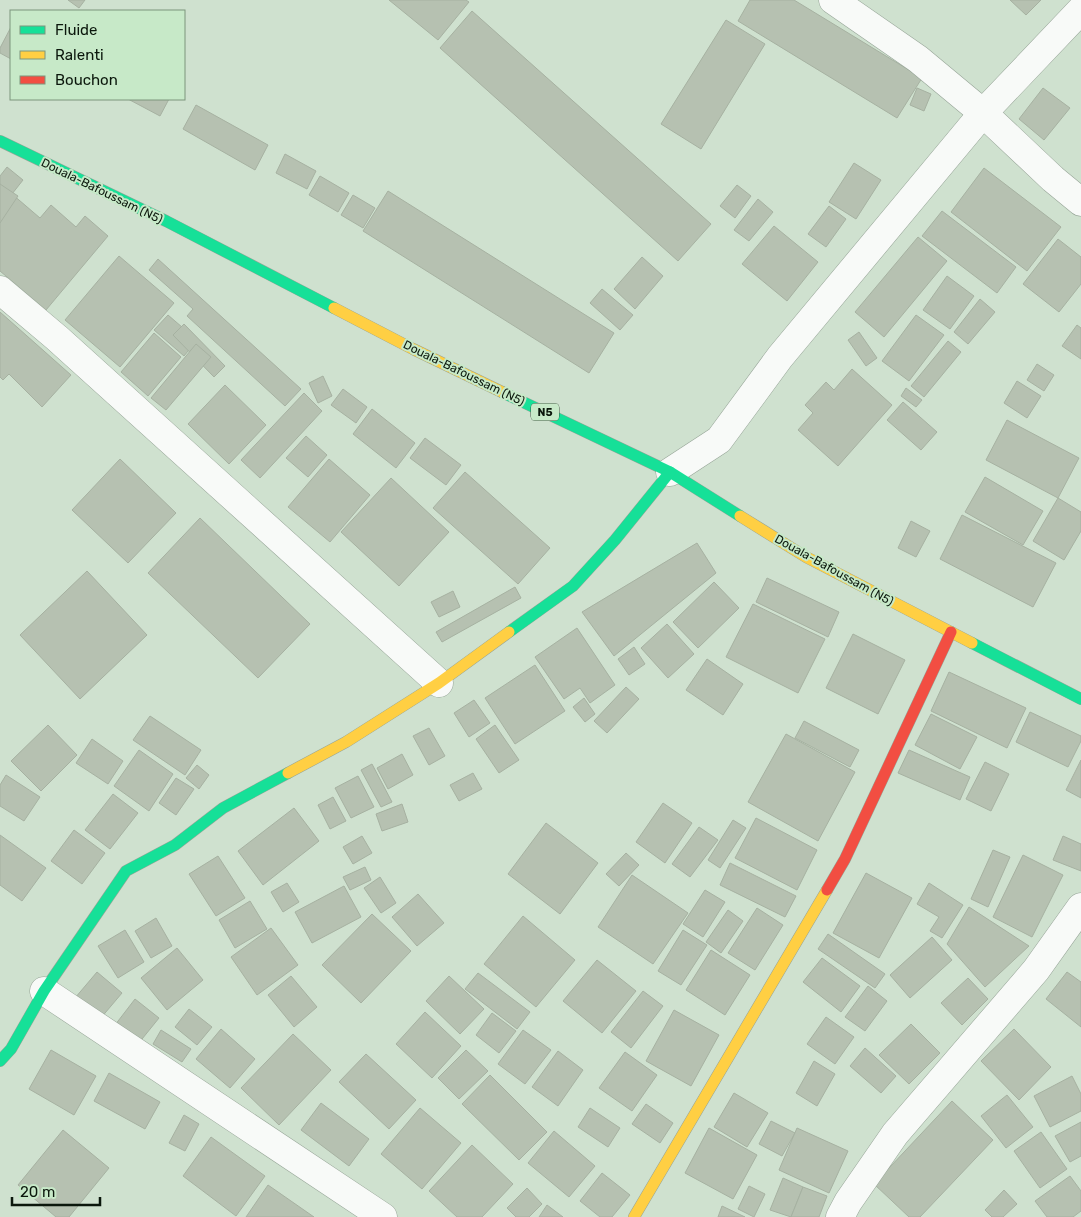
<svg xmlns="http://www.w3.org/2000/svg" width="1081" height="1217" font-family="Rubik,sans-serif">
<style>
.building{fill:#b6c1b1;stroke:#a6b1a1}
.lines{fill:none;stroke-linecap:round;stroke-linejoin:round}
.street-casing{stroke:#96a497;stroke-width:29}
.fast-casing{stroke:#96a497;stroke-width:12}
.slow-casing{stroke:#96a497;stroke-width:12}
.jam-casing{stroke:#96a497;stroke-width:12}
.street{stroke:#f8faf8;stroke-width:28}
.fast{stroke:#16e098;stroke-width:11}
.slow{stroke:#ffcf43;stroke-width:11}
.jam{stroke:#f24e42;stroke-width:11}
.labels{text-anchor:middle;stroke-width:4;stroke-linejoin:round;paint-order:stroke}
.shield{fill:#c7e9c8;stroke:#435644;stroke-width:1}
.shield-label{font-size:11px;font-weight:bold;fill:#0b170c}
.street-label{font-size:12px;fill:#0b170c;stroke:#c7e9c8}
</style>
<rect width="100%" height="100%" fill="#cfe1cf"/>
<g class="building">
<path d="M68 0H85L79 8Z"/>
<path d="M389 0H466L469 2 438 40Z"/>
<path d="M750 0H794L922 78 897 118 738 21Z"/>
<path d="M1010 0H1041L1026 15Z"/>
<path d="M472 11 711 224 678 261 440 48Z"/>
<path d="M726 20 765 44 701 149 661 124Z"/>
<path d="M11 27V59L0 53V48Z"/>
<path d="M917 88 931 94 924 111 910 105Z"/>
<path d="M1043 88 1070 108 1044 140 1019 119Z"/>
<path d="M128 99H169L160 116Z"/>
<path d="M196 105 268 145 255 170 183 129Z"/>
<path d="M285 154 316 171 307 189 276 173Z"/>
<path d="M854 163 881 180 856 219 829 202Z"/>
<path d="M7 167 23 180 12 194 40 218 51 205 76 227 85 216 108 236 46 310 0 271V176Z"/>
<path d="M984 168 1061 227 1027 271 951 212Z"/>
<path d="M320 176 349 193 338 212 309 195Z"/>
<path d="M0 184 18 196 0 223Z"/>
<path d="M737 185 751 196 735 218 720 206Z"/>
<path d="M388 191 614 333 589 373 363 231Z"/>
<path d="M353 195 375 208 363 228 341 215Z"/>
<path d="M758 199 773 212 749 241 734 230Z"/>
<path d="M829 206 846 219 826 247 808 234Z"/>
<path d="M942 211 1016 267 997 293 922 236Z"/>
<path d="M774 226 818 262 787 301 742 264Z"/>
<path d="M918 237 947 261 884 337 855 312Z"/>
<path d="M1058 239 1081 257V284L1059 312 1023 284Z"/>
<path d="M119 256 174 303 120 367 65 320Z"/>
<path d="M642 257 663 276 635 309 614 289Z"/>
<path d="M158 259 301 389 285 406 187 316 193 309 149 270Z"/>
<path d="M947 276 974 296 950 329 923 310Z"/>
<path d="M602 289 633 315 620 330 590 303Z"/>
<path d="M980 299 995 312 968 344 954 332Z"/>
<path d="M0 312 71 375 42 407 9 374 3 380 0 377Z"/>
<path d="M168 315 197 340 184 356 154 330Z"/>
<path d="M916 315 944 335 909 381 882 361Z"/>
<path d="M184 324 225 366 214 377 173 335Z"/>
<path d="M1077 325 1081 328V359L1062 346Z"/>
<path d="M859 332 877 358 866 366 848 340Z"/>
<path d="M154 333 181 357 148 396 121 372Z"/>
<path d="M948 341 961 352 924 397 911 386Z"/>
<path d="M196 344 211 357 166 410 151 398Z"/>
<path d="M1037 364 1054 375 1044 391 1027 380Z"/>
<path d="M852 369 892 405 838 466 798 430 813 413 805 405 826 382 834 390Z"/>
<path d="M323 376 332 396 318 403 309 383Z"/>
<path d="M1017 381 1041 396 1027 418 1004 403Z"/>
<path d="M225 385 266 425 229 464 188 424Z"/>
<path d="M906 388 922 400 916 407 901 396Z"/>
<path d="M343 389 367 407 356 423 331 405Z"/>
<path d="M304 393 322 411 260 478 241 460Z"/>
<path d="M903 402 937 432 921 450 887 420Z"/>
<path d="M372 409 415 443 396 468 353 434Z"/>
<path d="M1007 420 1079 458 1058 498 986 460Z"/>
<path d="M306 436 327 455 308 477 286 458Z"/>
<path d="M425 438 461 465 446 485 410 458Z"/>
<path d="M120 459 176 513 128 563 72 510Z"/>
<path d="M329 459 370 495 330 542 288 507Z"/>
<path d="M465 472 550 548 518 584 433 508Z"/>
<path d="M985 477 1043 511 1023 545 965 512Z"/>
<path d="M391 478 449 532 399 586 341 532Z"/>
<path d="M1058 498 1081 512V531L1064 560 1033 541Z"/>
<path d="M962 515 1056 563 1033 607 940 559Z"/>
<path d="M200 518 310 624 258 678 148 573Z"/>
<path d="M911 521 930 531 916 557 898 548Z"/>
<path d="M697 543 716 573 614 656 582 612Z"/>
<path d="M87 571 147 635 80 699 20 635Z"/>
<path d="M767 578 839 612 828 637 756 602Z"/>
<path d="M714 582 739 608 698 648 673 622Z"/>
<path d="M515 587 521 598 442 642 436 632Z"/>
<path d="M453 591 460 607 439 617 431 602Z"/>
<path d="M753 604 825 639 798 693 726 657Z"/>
<path d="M667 624 694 654 668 678 641 648Z"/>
<path d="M577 628 615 685 590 703 580 688 564 699 535 657Z"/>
<path d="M853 634 905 660 878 714 826 688Z"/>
<path d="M634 647 645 664 629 675 618 659Z"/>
<path d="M707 659 743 684 723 715 686 690Z"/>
<path d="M535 665 565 711 515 744 485 698Z"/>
<path d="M949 672 1026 708 1007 748 931 711Z"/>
<path d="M626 687 639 699 607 733 594 721Z"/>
<path d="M584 698 595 714 585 722 573 707Z"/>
<path d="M474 700 490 723 469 737 454 713Z"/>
<path d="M1030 712 1081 736V741L1068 767 1016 742Z"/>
<path d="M931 714 977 737 960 769 915 745Z"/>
<path d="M150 716 201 750 185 775 133 740Z"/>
<path d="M804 721 859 750 850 767 795 738Z"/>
<path d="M48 725 77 755 41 791 11 761Z"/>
<path d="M495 725 519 760 499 773 476 739Z"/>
<path d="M429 728 445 756 429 765 413 736Z"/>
<path d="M786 734 855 772 818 841 748 802Z"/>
<path d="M92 739 123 761 108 784 76 763Z"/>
<path d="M139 750 173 774 149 811 114 786Z"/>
<path d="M909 750 970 777 960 800 898 773Z"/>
<path d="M402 754 413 775 388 789 377 768Z"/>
<path d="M1081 760V798L1066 790Z"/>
<path d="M985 762 1009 774 991 811 966 799Z"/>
<path d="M372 764 392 802 381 807 361 770Z"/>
<path d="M197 765 209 775 199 789 186 778Z"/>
<path d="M473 773 482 789 459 801 450 785Z"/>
<path d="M6 775 40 797 24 821 0 806V785Z"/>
<path d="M358 776 374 807 351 818 335 788Z"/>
<path d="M176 778 194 789 176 815 159 803Z"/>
<path d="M113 794 138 813 110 849 85 830Z"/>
<path d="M333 797 346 821 330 829 318 805Z"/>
<path d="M663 803 692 823 665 863 636 842Z"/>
<path d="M402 804 408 822 382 831 376 814Z"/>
<path d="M294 808 319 841 263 885 238 851Z"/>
<path d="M756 818 817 850 797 890 735 858Z"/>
<path d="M733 820 746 828 720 868 708 860Z"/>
<path d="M546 823 598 863 560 914 508 874Z"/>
<path d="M699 827 718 840 690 877 672 864Z"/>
<path d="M74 830 105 853 82 884 51 861Z"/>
<path d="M0 835 46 868 22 901 0 885Z"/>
<path d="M362 836 372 853 353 864 343 847Z"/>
<path d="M1063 836 1081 844V871L1053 860Z"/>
<path d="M993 850 1010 857 988 907 971 899Z"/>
<path d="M626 853 639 865 619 886 606 874Z"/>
<path d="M1023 855 1063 875 1032 937 993 917Z"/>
<path d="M218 856 245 898 216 916 189 874Z"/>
<path d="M730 863 796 896 785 917 720 885Z"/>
<path d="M365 867 371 880 350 890 343 877Z"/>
<path d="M866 873 912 898 879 958 833 933Z"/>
<path d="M632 875 688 913 653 964 598 927Z"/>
<path d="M380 877 396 903 381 913 364 888Z"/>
<path d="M287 883 299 902 283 912 271 892Z"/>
<path d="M929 883 963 905 942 938 930 931 939 917 917 904Z"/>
<path d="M344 886 361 917 312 943 295 912Z"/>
<path d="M705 890 725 902 703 937 683 924Z"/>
<path d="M418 894 444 923 417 946 392 917Z"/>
<path d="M250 901 267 929 235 948 219 920Z"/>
<path d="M969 907 1029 946 985 987 947 944Z"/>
<path d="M757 908 783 925 755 970 728 953Z"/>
<path d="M728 910 743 921 721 953 706 942Z"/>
<path d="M372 914 411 951 361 1003 322 965Z"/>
<path d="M523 916 575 960 536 1007 484 964Z"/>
<path d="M156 918 172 946 151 958 135 931Z"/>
<path d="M271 928 298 965 257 995 231 957Z"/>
<path d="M125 930 144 962 118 978 98 946Z"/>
<path d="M683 930 707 945 681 985 658 971Z"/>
<path d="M828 934 885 974 875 988 818 949Z"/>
<path d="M932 937 952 960 910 998 890 975Z"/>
<path d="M177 948 203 980 167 1010 141 978Z"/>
<path d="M711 950 750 975 725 1015 686 990Z"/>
<path d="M822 958 860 986 841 1012 803 982Z"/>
<path d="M597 960 636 991 602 1033 563 1001Z"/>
<path d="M97 972 122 993 100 1019 75 998Z"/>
<path d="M1067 972 1081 982V1027L1046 999Z"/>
<path d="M478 973 530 1012 517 1029 465 989Z"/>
<path d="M291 976 317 1007 294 1027 268 995Z"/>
<path d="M449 976 484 1009 460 1034 426 1001Z"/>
<path d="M968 978 988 999 962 1025 941 1003Z"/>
<path d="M868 986 887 1001 865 1031 845 1017Z"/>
<path d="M643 991 663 1006 631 1048 611 1032Z"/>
<path d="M135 999 159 1018 138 1044 115 1025Z"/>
<path d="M189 1009 212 1027 197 1045 175 1027Z"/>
<path d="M674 1010 719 1035 691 1086 646 1061Z"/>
<path d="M425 1012 461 1046 432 1078 396 1044Z"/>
<path d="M492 1013 516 1031 499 1053 476 1035Z"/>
<path d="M826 1017 854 1037 835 1064 807 1044Z"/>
<path d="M911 1024 940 1053 909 1084 879 1055Z"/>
<path d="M221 1029 255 1059 230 1088 196 1059Z"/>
<path d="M1014 1029 1051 1067 1019 1100 981 1061Z"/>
<path d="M161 1030 191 1049 182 1062 153 1044Z"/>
<path d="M523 1030 551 1050 525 1084 498 1064Z"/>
<path d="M293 1034 331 1070 279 1125 241 1088Z"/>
<path d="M865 1048 896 1076 881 1093 850 1066Z"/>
<path d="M51 1050 96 1076 74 1115 29 1089Z"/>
<path d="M466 1050 488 1071 459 1099 438 1078Z"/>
<path d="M558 1051 583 1070 558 1106 532 1087Z"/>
<path d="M625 1052 657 1075 632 1111 599 1088Z"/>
<path d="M366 1054 416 1100 389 1129 339 1082Z"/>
<path d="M814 1061 835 1074 817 1106 796 1093Z"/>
<path d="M109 1073 160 1102 145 1129 94 1101Z"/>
<path d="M490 1075 547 1132 519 1160 462 1104Z"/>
<path d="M1072 1076 1081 1094V1111L1050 1127 1034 1096Z"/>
<path d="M734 1093 768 1113 747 1147 714 1127Z"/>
<path d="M1007 1095 1033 1127 1006 1148 981 1116Z"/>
<path d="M952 1101 993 1140 920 1217H909L874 1184Z"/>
<path d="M321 1103 369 1139 349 1166 301 1130Z"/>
<path d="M646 1104 673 1123 660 1143 632 1124Z"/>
<path d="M420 1108 461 1143 422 1189 381 1154Z"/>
<path d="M590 1108 620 1128 608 1147 578 1127Z"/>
<path d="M184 1115 199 1124 185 1151 169 1143Z"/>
<path d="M771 1121 795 1133 782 1156 759 1144Z"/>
<path d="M1081 1122V1156L1070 1162 1055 1136Z"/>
<path d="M709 1128 757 1155 733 1199 685 1173Z"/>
<path d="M797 1128 848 1151 829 1193 779 1170Z"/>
<path d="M63 1130 109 1168 69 1217H56L18 1185Z"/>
<path d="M554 1131 595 1166 569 1197 528 1163Z"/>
<path d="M1041 1132 1067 1169 1040 1188 1014 1151Z"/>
<path d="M211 1137 265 1176 236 1216 183 1176Z"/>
<path d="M472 1145 513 1184 482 1217H457L429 1191Z"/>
<path d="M602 1173 630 1195 612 1217H600L580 1201Z"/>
<path d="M1070 1176 1081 1191V1211L1073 1217H1047L1035 1201Z"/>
<path d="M783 1178 803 1187 791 1217 770 1210Z"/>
<path d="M268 1185 314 1217H246Z"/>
<path d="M749 1186 765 1194 754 1217 738 1209Z"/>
<path d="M803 1187 827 1196 819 1217H791Z"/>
<path d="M527 1188 542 1204 529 1217H516L507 1208Z"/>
<path d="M1004 1190 1017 1204 1003 1217H992L985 1210Z"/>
<path d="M547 1205 563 1217H539Z"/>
<path d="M722 1206 745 1217H718Z"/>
</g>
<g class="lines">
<g class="street-casing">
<g id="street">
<path d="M833 0 918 59 983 113 1053 179 1081 202"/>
<path d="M0 290 57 338 439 683"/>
<path d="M670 472 719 440 780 357 983 113 1081 10"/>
<path d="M44 991 383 1217"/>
<path d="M840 1217 848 1202 895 1134 1036 970 1081 907"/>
</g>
</g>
<g class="fast-casing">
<g id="fast">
<path d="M0 141 166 221 334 308"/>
<path d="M502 392 670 472 740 516"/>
<path d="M509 632 573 586 615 540 670 472"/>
<path d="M972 643 1081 699"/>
<path d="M0 1061 11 1049 44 991 126 871 175 845 223 808 288 773"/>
</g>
</g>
<g class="slow-casing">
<g id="slow">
<path d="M334 308 413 349 502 392"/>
<path d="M740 516 806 557 972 643"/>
<path d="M288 773 346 742 439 683 509 632"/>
<path d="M634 1217 827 890"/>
</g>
</g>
<g class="jam-casing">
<path id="jam" d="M827 890 845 859 951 632"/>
</g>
<use href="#street" class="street"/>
<use href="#fast" class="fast"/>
<use href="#slow" class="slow"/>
<use href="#jam" class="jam"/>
</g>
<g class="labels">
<rect class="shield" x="531" y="403.5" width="28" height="17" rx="4"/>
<g class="shield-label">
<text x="545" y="416">N5</text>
</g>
<g class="street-label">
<text transform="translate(102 191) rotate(26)" y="4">Douala-Bafoussam (N5)</text>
<text transform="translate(464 373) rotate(26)" y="4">Douala-Bafoussam (N5)</text>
<text transform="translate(834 570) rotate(29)" y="4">Douala-Bafoussam (N5)</text>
</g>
</g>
<rect x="10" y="10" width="175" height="90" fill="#c7e9c8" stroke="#7c957d"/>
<rect x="20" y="26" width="25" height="8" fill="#16e098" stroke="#7c957d"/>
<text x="55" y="35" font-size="15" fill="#0b170c">Fluide</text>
<rect x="20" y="51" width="25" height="8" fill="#ffcf43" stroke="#7c957d"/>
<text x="55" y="60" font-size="15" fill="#0b170c">Ralenti</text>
<rect x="20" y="76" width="25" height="8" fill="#f24e42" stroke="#7c957d"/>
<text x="55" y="85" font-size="15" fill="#0b170c">Bouchon</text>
<path d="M12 1197v8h88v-8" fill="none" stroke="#0b170c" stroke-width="2.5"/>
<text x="20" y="1197" font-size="15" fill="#0b170c" stroke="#c7e9c8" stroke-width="4" paint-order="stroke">20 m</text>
</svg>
